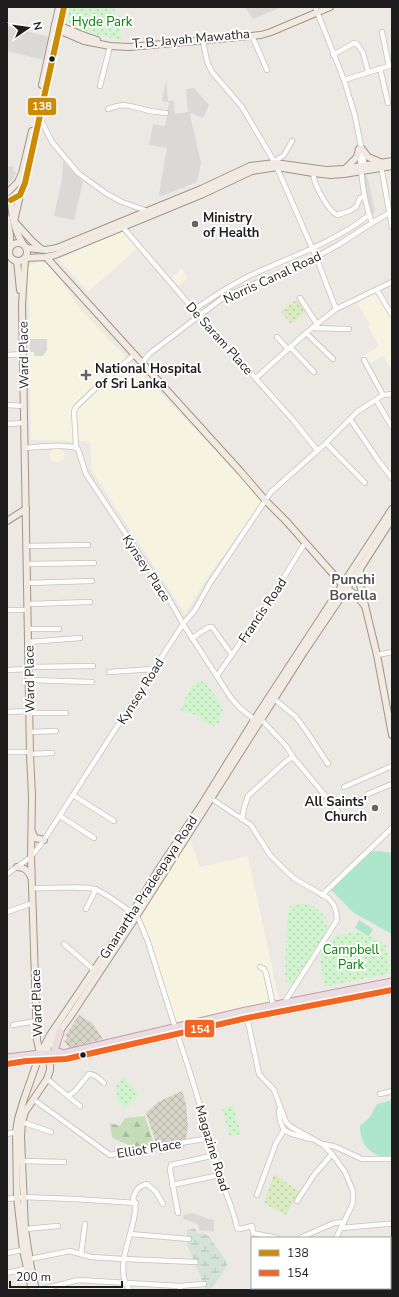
<svg xmlns="http://www.w3.org/2000/svg" width="399" height="1297" font-family="'Nunito Sans',sans-serif">
<style>
.residential{fill:#dbd9d7}
.education{fill:#f6f4e0}
.construction{fill:url(#construction-cross-hatch)}
.grass{fill:url(#grass-dots)}
.forest{fill:url(#forest-firs)}
.wetland{fill:url(#wetland-marsh)}
.park{fill:url(#park-dots)}
.pitch{fill:#ade6cb}
.parking{fill:#dad9d7}
.lines{fill:none;stroke-linecap:round;stroke-linejoin:round}
.canal{stroke:#b6dae2;stroke-width:4}
.minor-casing{stroke:#c4c3c1;stroke-width:6}
.major-casing{stroke:#a29582;stroke-width:8}
.highway-casing{stroke:#c39ba8;stroke-width:9}
.minor{stroke:#fcfcfb;stroke-width:4.5}
.major{stroke:#f0eae3;stroke-width:6}
.highway{stroke:#eadddf;stroke-width:7}
.bus-1-casing{stroke:#fff;stroke-width:9}
.bus-2-casing{stroke:#fff;stroke-width:9}
.bus-1{stroke:#cb8b06;stroke-width:6}
.bus-2{stroke:#f26522;stroke-width:6}
.bus-dot{fill:#1d1d1d;stroke:#fff;stroke-width:1.5}
.poi-dot{fill:#656463;stroke:#fff;stroke-width:1.5}
.labels{text-anchor:middle;stroke-width:4;stroke-linejoin:round;paint-order:stroke}
.park-label{font-size:13px;fill:#048109;stroke:#fff}
.street-label{font-size:13px;fill:#1d1d1d;stroke:#fff}
.poi-label{font-size:13px;font-weight:bold;fill:#1d1d1d;stroke:#fff;text-anchor:start}
.neighbourhood-label{font-size:14px;font-weight:bold;fill:#505050;stroke:#fff}
.line-badge{stroke:#fff;stroke-width:1.5}
.badge-label{font-size:11px;text-anchor:middle;font-weight:bold;fill:#fff}
</style>
<defs>
<pattern id="construction-cross-hatch" width="8" height="8" patternUnits="userSpaceOnUse"><rect width="8" height="8" fill="#d6d4c6"/><path d="M0 0l8 8M0 8l8-8" fill="none" stroke="#b7b6aa"/></pattern>
<pattern id="grass-dots" width="8" height="8" patternUnits="userSpaceOnUse"><rect width="8" height="8" fill="#daebc1"/><path d="M2 2h.1M6 6h.1" fill="none" stroke="#bbc9a5" stroke-width="1.8" stroke-linecap="round"/></pattern>
<pattern id="forest-firs" width="22" height="20" patternUnits="userSpaceOnUse"><rect width="22" height="20" fill="#c7dcb8"/><path d="M5 1l3.5 6h-7zM16 11l3.5 6h-7z" fill="#aabc9e"/></pattern>
<pattern id="wetland-marsh" width="20" height="14" patternUnits="userSpaceOnUse"><rect width="20" height="14" fill="#d3e3d8"/><path d="M1 5h8M5 5V1M11 12h8M15 12V8" fill="none" stroke="#b5c2b9"/></pattern>
<pattern id="park-dots" width="8" height="8" patternUnits="userSpaceOnUse"><rect width="8" height="8" fill="#d1f4cf"/><path d="M2 2h.1M6 6h.1" fill="none" stroke="#b3d1b1" stroke-width="1.8" stroke-linecap="round"/></pattern>
</defs>
<rect width="100%" height="100%" fill="#ece9e5"/>
<path class="residential" d="M192 1213 207 1218 206 1219 214 1220V1232L199 1230 198 1224 183 1219 184 1215Z"/>
<g class="education">
<path d="M122 231 137 249 88 292 59 259Z"/>
<path d="M41 261 48 263 80 309 263 500 209 575 185 614 92 471 90 441 31 440 29 310 27 271 30 265Z"/>
<path d="M182 268 187 278 179 286 172 278Z"/>
<path d="M377 291 392 316V371L383 356 367 365 362 357 379 346 368 327 370 325 357 303Z"/>
<circle cx="57" cy="455" r="7"/>
<path d="M189 837 200 867 248 856 279 1000 176 1022 139 915Z"/>
</g>
<g class="construction">
<path d="M79 1015 92 1023 103 1039 69 1048 64 1041 68 1037 65 1036Z"/>
<path d="M182 1091 186 1104 188 1127 184 1149 160 1154 146 1113 158 1102Z"/>
</g>
<g class="grass">
<path d="M297 299 307 311 291 324 281 312Z"/>
<path d="M274 1174 299 1191 286 1215 264 1203Z"/>
</g>
<path class="forest" d="M145 1116 154 1144 144 1148 115 1153 114 1147 118 1149 127 1148V1144L121 1142 112 1138 110 1123 120 1126 125 1118Z"/>
<path class="wetland" d="M194 1228 198 1233 208 1235 225 1259 227 1265 221 1276 209 1290H206L187 1244V1230Z"/>
<g class="park">
<path d="M69 7H114L122 40 110 38V37C99 35 72 31 68 20 67 16 68 11 69 7Z"/>
<path d="M198 680 207 684 222 707 223 714 218 723 212 727 201 720 197 715 184 712 180 709 190 689Z"/>
<path d="M303 903 312 905 326 917 323 921 329 929 293 985 285 981 287 921 290 906Z"/>
<path d="M362 930 386 945 391 973 324 987 320 957 335 936Z"/>
<path d="M124 1077 139 1095 126 1109 116 1098 117 1092 114 1088Z"/>
<path d="M233 1105 241 1134 230 1137 222 1109Z"/>
</g>
<g class="pitch">
<path d="M379 851 392 853V934L354 913 330 889 369 852Z"/>
<path d="M359 920 373 929 369 936 355 928Z"/>
<path d="M392 1100V1158C372 1157 360 1146 360 1126L370 1117 377 1104Z"/>
</g>
<g class="parking">
<path d="M245 7H282L253 19Z"/>
<path d="M7 26 49 37 44 60 7 51Z"/>
<path d="M166 80 168 101H174L175 114 188 112 186 89 194 88 209 105 203 118 191 113 190 115 201 163 197 182 160 197 159 194 167 148 149 145 153 124 165 126 169 102 162 101Z"/>
<path d="M63 161 83 182 74 220 54 216 62 179Z"/>
<path d="M8 166 14 167 13 171 16 172 14 178 7 184Z"/>
<path d="M367 175 375 211 372 215 363 176Z"/>
<path d="M30 339H47V350L43 356H34V352H29Z"/>
</g>
<g class="lines">
<path class="canal" d="M330 1288 331 1290"/>
<g class="minor-casing">
<g id="minor">
<path d="M316 9 344 80 355 116 365 167"/>
<path d="M382 32 389 66"/>
<path d="M252 36 267 70"/>
<path d="M202 37 207 61 212 72 242 107 275 163 316 257 336 309"/>
<path d="M333 55 354 43 357 44 363 53 368 71"/>
<path d="M380 68 388 103"/>
<path d="M344 80 392 65"/>
<path d="M100 86 110 46"/>
<path d="M108 109C125 102 129 106 146 110 152 112 159 112 166 113"/>
<path d="M39 116 52 142 78 173 107 194 122 202 147 211"/>
<path d="M360 154C361 176 364 202 372 223"/>
<path d="M274 162 284 155 292 141"/>
<path d="M381 166 392 227"/>
<path d="M313 173C314 185 327 209 337 215L350 211 356 207 360 198 365 196"/>
<path d="M121 225 194 310 293 420 317 450"/>
<path d="M377 290 392 315"/>
<path d="M300 298 317 324"/>
<path d="M194 310C212 297 230 286 249 276 290 257 333 243 369 215"/>
<path d="M312 328 349 329"/>
<path d="M306 333 333 359"/>
<path d="M277 337 288 349"/>
<path d="M290 347 314 372"/>
<path d="M7 355 23 354"/>
<path d="M364 360 383 395"/>
<path d="M142 363 149 354 224 297 316 257 338 245 372 223 389 213"/>
<path d="M256 378 306 333 336 309 392 282"/>
<path d="M376 400 392 427"/>
<path d="M7 405 24 406"/>
<path d="M350 419 378 460 392 478"/>
<path d="M7 424 25 423"/>
<path d="M326 443 365 483"/>
<path d="M76 447 74 411 76 407 101 383 134 355"/>
<path d="M25 448C37 447 69 443 78 449L86 474 169 599 183 624 231 698 240 708 256 721"/>
<path d="M27 546 88 545"/>
<path d="M27 564 94 563"/>
<path d="M27 583 92 581"/>
<path d="M28 604 90 602"/>
<path d="M7 610H28"/>
<path d="M28 629H59"/>
<path d="M192 638 209 627H212L232 655"/>
<path d="M28 642 80 638"/>
<path d="M377 655 392 652"/>
<path d="M29 667 93 666"/>
<path d="M7 670 29 669"/>
<path d="M109 672 154 669"/>
<path d="M217 676 268 603 305 543"/>
<path d="M29 680 92 682"/>
<path d="M273 698 296 717 307 732 328 764"/>
<path d="M7 712 30 711"/>
<path d="M30 713H66"/>
<path d="M259 717 287 747 293 757 338 811"/>
<path d="M30 732 56 731"/>
<path d="M7 752H30"/>
<path d="M30 754 52 753"/>
<path d="M344 787 392 766"/>
<path d="M73 795 114 821"/>
<path d="M209 797 251 825 270 855 286 871 295 879 328 898 334 905 336 911 337 920 284 1003"/>
<path d="M357 804 368 794 392 784"/>
<path d="M60 816 94 838"/>
<path d="M242 819 244 808 248 796 285 762 293 757"/>
<path d="M7 874 31 857 44 840 183 624 195 610 210 583 271 492 326 443 357 412 383 395 392 394"/>
<path d="M32 888C46 889 88 885 97 890 110 896 124 907 136 916L139 920 148 942 175 1027"/>
<path d="M322 895 392 828"/>
<path d="M86 909 96 889"/>
<path d="M7 912 33 903"/>
<path d="M64 944 94 970"/>
<path d="M260 967 264 969 266 973 273 1005"/>
<path d="M247 1017 259 1074 274 1090 286 1122 291 1127 322 1144 332 1154 345 1172 353 1191V1203L336 1238"/>
<path d="M13 1025 36 1021"/>
<path d="M177 1034C194 1080 206 1126 219 1173 224 1191 234 1209 237 1228L240 1229 252 1226 253 1233 277 1238"/>
<path d="M47 1079 80 1106"/>
<path d="M380 1094 392 1091"/>
<path d="M68 1096 75 1091 89 1074C96 1074 99 1079 104 1083"/>
<path d="M33 1099 110 1155 204 1139 209 1134"/>
<path d="M279 1110 280 1121 284 1130 292 1134 310 1139"/>
<path d="M22 1122 51 1132"/>
<path d="M7 1134 16 1132"/>
<path d="M324 1144 336 1147 362 1159H392"/>
<path d="M22 1161 64 1162"/>
<path d="M172 1185 220 1175"/>
<path d="M257 1195 276 1143 284 1130"/>
<path d="M7 1199 23 1197 74 1199 136 1203"/>
<path d="M297 1201 314 1175 332 1154"/>
<path d="M178 1213 170 1170 171 1165 215 1155"/>
<path d="M341 1228 386 1224H392"/>
<path d="M25 1229 58 1226"/>
<path d="M130 1234 189 1239"/>
<path d="M300 1238 334 1223 344 1222"/>
<path d="M390 1243H392"/>
<path d="M7 1253 23 1250"/>
<path d="M81 1254 85 1224"/>
<path d="M30 1259 70 1251 91 1257 124 1259 196 1262"/>
<path d="M7 1273 29 1268"/>
<path d="M390 1275 392 1276"/>
<path d="M179 1286 204 1284"/>
<path d="M336 1288 337 1290"/>
<path d="M39 1290 78 1280 179 1286 181 1290"/>
<path d="M130 1290C129 1288 126 1285 125 1282 119 1263 129 1241 133 1223 135 1214 137 1206 133 1198 136 1190 138 1186 147 1184L156 1192 163 1204"/>
<path d="M260 1290 262 1288"/>
</g>
</g>
<g class="major-casing">
<g id="major">
<path d="M55 24 85 36 97 40"/>
<path d="M54 28 84 41 110 46 129 47 261 35 271 32 330 7"/>
<path d="M42 85 59 7"/>
<path d="M362 149 368 157 380 162"/>
<path d="M346 168 357 157 359 149"/>
<path d="M7 193 18 182 22 173 32 131"/>
<path d="M11 202C12 216 15 232 23 244"/>
<path d="M7 218 10 235V247"/>
<circle cx="18" cy="252" r="9"/>
<path d="M27 248 46 250 57 248 201 189 250 166 275 163 326 170 344 169 392 161"/>
<path d="M41 249 31 240 14 221 20 195 25 183 64 7"/>
<path d="M46 257 241 472 266 501 286 521 334 575 342 585 356 595 365 606"/>
<path d="M25 258 46 257 55 255 203 194 252 171 277 167 313 173 331 175 344 174 392 166"/>
<path d="M25 259 22 304 30 754 32 796 31 857 37 1040 40 1054"/>
<path d="M17 261 20 290"/>
<path d="M7 521 26 509"/>
<path d="M360 571V585L377 655 392 735"/>
<path d="M32 832 35 838 44 840"/>
<path d="M17 867C24 867 28 870 31 877"/>
<path d="M32 1290 23 1250 17 1197 16 1132 18 1119 24 1099 40 1054 50 1035 128 920 157 872 202 804 254 720 392 509"/>
<path d="M36 1290 31 1268 25 1229 21 1137 22 1122 25 1112 47 1079 50 1070V1062L47 1053 48 1047 70 1017 132 923 304 652 360 569 392 519"/>
</g>
</g>
<g class="highway-casing">
<g id="highway">
<path d="M60 1032 55 1048V1051L61 1053"/>
<path d="M7 1058 40 1054H63L246 1011 392 982"/>
<path d="M7 1064 26 1061 66 1059 247 1018 392 990"/>
</g>
</g>
<use href="#minor" class="minor"/>
<use href="#major" class="major"/>
<use href="#highway" class="highway"/>
<g class="bus-1-casing">
<path id="bus-1" d="M11 200 20 195 25 183 64 7"/>
</g>
<g class="bus-2-casing">
<path id="bus-2" d="M7 1064 26 1061 66 1059 247 1018 392 990"/>
</g>
<use href="#bus-1" class="bus-1"/>
<use href="#bus-2" class="bus-2"/>
</g>
<g class="bus-dot">
<circle cx="52" cy="59" r="3.5"/>
<circle cx="83" cy="1055" r="3.5"/>
</g>
<g class="poi-dot">
<circle cx="195" cy="224" r="4"/>
<path d="M84 369h4v4h4v4h-4v4h-4v-4h-4v-4h4z"/>
<circle cx="375" cy="808" r="4"/>
</g>
<g class="labels">
<g class="park-label">
<text x="102" y="26">Hyde Park</text>
<text x="351" y="954">Campbell<tspan x="351" dy="15">Park</tspan></text>
</g>
<g class="street-label">
<text transform="translate(191 38) rotate(-5)" y="5">T. B. Jayah Mawatha</text>
<text transform="translate(272 277) rotate(-25)" y="5">Norris Canal Road</text>
<text transform="translate(220 338) rotate(48)" y="5">De Saram Place</text>
<text transform="translate(23 355) rotate(-91)" y="5">Ward Place</text>
<text transform="translate(147 568) rotate(57)" y="5">Kynsey Place</text>
<text transform="translate(262 610) rotate(-56)" y="5">Francis Road</text>
<text transform="translate(29 679) rotate(-91)" y="5">Ward Place</text>
<text transform="translate(140 691) rotate(-58)" y="5">Kynsey Road</text>
<text transform="translate(148 887) rotate(-57)" y="5">Gnanartha Pradeepaya Road</text>
<text transform="translate(36 1003) rotate(-92)" y="5">Ward Place</text>
<text transform="translate(149 1148) rotate(-9)" y="5">Elliot Place</text>
<text transform="translate(213 1148) rotate(73)" y="5">Magazine Road</text>
</g>
<g class="poi-label">
<text x="203" y="222">Ministry<tspan x="203" dy="15">of Health</tspan></text>
<text x="95" y="373">National Hospital<tspan x="95" dy="15">of Sri Lanka</tspan></text>
<text x="367" y="806" text-anchor="end">All Saints'<tspan x="367" dy="15">Church</tspan></text>
</g>
<g class="neighbourhood-label">
<text x="353" y="584">Punchi<tspan x="353" dy="16">Borella</tspan></text>
</g>
</g>
<g class="line-badge">
<rect x="27" y="97" width="30" height="19" rx="4" fill="#cb8b06"/>
<rect x="184" y="1019" width="31" height="19" rx="4" fill="#f26522"/>
</g>
<g class="badge-label">
<text x="42" y="110">138</text>
<text x="200" y="1033">154</text>
</g>
<rect width="399" height="1297" fill="none" stroke="#1d1d1d" stroke-width="16"/>
<rect x="251" y="1237" width="140" height="52" fill="#ffffff" stroke="#a5a5a5"/>
<rect x="259" y="1250" width="20" height="6" fill="#cb8b06" stroke="#a5a5a5"/>
<text x="287" y="1257" font-size="12" fill="#1d1d1d">138</text>
<rect x="259" y="1270" width="20" height="6" fill="#f26522" stroke="#a5a5a5"/>
<text x="287" y="1277" font-size="12" fill="#1d1d1d">154</text>
<g transform="translate(28 28) rotate(77)" stroke="#ffffff" stroke-width="3" paint-order="stroke">
<path d="M0-3L7 15L0 10L-7 15Z" fill="#1d1d1d"/>
<text y="-6" font-size="11" font-weight="bold" text-anchor="middle" fill="#1d1d1d">N</text>
</g>
<path d="M10 1281v6h112v-6" fill="none" stroke="#1d1d1d" stroke-width="2"/>
<text x="16" y="1281" font-size="12" fill="#1d1d1d" stroke="#ffffff" stroke-width="3" paint-order="stroke">200 m</text>
</svg>
